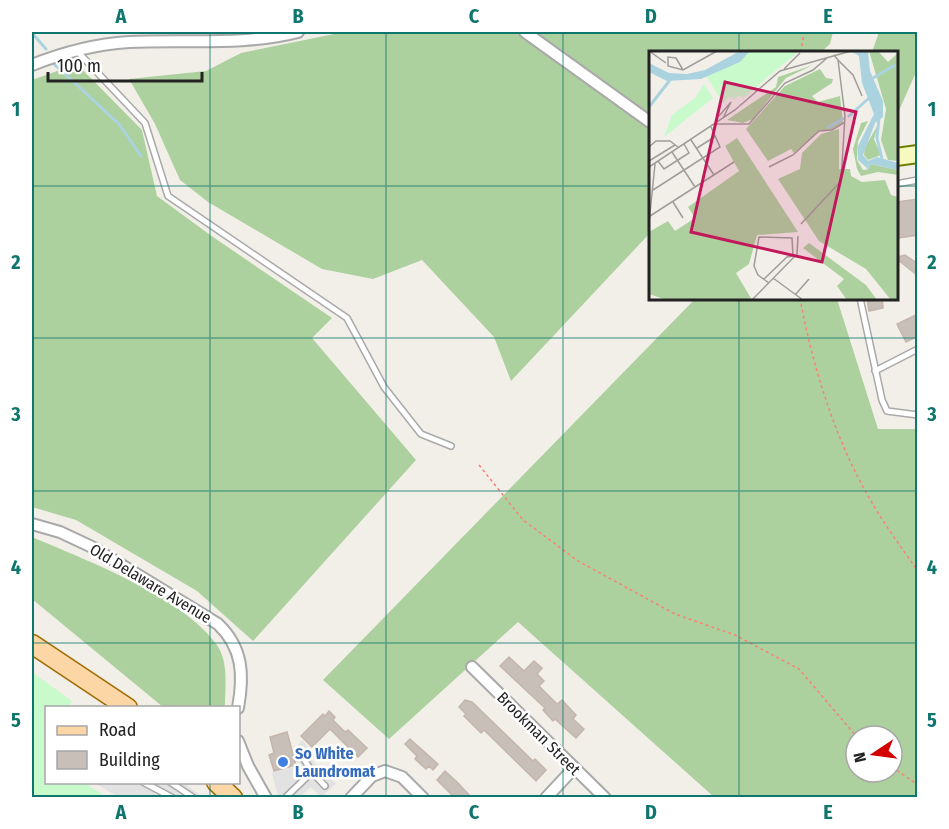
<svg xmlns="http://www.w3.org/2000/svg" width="949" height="829" font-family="'Fira Sans Condensed',sans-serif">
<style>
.forest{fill:#add19e;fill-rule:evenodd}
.park{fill:#c8facc}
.parking{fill:#e2e2e2}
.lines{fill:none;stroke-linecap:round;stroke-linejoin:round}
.stream{stroke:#aad3df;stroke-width:3}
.building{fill:#c7bfb8;stroke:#c4b6ab;stroke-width:1.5}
.lane-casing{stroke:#a9a9a9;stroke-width:8}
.street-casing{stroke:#a9a9a9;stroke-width:14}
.secondary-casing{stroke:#707d05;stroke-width:20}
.primary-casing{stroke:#a06b00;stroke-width:21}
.path{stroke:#fa8072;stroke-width:1.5;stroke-dasharray:3 3;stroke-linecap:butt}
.lane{stroke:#fff;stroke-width:5}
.street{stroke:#fff;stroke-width:10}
.secondary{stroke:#f7fabf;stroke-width:16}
.primary{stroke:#fcd6a4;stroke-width:18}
.grid{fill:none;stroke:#0f766e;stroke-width:1.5;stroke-opacity:0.55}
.shop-dot{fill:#3f7fe0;stroke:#fff;stroke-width:2}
.labels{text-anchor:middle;stroke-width:5;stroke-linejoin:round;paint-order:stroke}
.street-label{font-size:16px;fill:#222;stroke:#fff}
.shop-label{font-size:16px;font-weight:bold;fill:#366cbe;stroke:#fff;text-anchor:start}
.inset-river{fill:none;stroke:#aad3df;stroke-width:3}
.inset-road{fill:none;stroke:#9f9d99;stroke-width:1.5}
.view{fill:#c2185b;fill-opacity:0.15;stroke:#c2185b;stroke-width:3}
.inset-edge{fill:none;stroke:#222;stroke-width:3}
.neatline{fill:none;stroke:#0f766e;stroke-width:2}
.grid-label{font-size:20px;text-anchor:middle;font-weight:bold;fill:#0f766e}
</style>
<rect width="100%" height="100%" fill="#f2efe9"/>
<g class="forest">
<path d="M344 32H833L830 44 821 52H650V233L511 381 494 337 422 260 373 279 322 269 208 202 180 180 155 124 129 79 206 71 241 53Z"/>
<path d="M879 32H917V70L897 115 896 52H872Z"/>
<path d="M77 64 142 130 157 196 213 237 332 318 312 338 416 460 253 641 197 591 76 520 32 507V80Z"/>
<path d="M695 299H837L878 429H917V797H714L518 622 389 739 323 680ZM856 736H892V772H856Z"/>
<path d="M32 537C86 560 183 597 217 645 229 663 225 687 225 707H163L32 599Z"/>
</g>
<path class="park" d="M32 672 72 701 68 707 46 708V782L85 783 106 797H32Z"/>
<g class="parking">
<path d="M302 740 315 755 311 759 336 784 321 797 311 787 300 797H278L272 773 298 766 295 749Z"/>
<path d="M95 783H183L203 797H118Z"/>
</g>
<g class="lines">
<g class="stream">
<path d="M32 33 46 49"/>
<path d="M53 63 119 124 141 156"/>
</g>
</g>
<g class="building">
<path d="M918 199V235L899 238 897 233V202Z"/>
<path d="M905 255 918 264V276L897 259V257Z"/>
<path d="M867 298H882L883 308 869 311Z"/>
<path d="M918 314V336L906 342 897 324Z"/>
<path d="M509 657 524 671 534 661 542 668 537 674 544 681 539 686 557 704 562 700 576 715 573 719 584 729 576 738 555 719 553 721 543 710 545 708 500 666Z"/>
<path d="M465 700 472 702 533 761 535 759 546 770 536 781 484 730 481 733 464 716 466 714 459 707Z"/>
<path d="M329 711 335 717 333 720 345 732 348 730 367 748 358 757 330 729 312 747 301 736 323 714 325 716Z"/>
<path d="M287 732 296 765 274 771 269 755 274 753 270 737Z"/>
<path d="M410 739 438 764 433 770 429 766 426 769 415 759 417 756 405 744Z"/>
<path d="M445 771 457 782 472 798H455L437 780Z"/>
</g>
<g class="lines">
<g class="lane-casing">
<g id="lane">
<path d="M77 51 145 123 168 196 347 318 384 387 421 434 451 446"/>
<path d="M896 184 918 180"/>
<path d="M860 298 882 400 887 411 918 415"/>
<path d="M875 371 918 349"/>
<path d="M312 772 325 786"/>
<path d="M143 782 173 798"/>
<path d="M170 782 194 798"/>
<path d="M285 798 312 772 299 751"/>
</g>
</g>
<g class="street-casing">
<g id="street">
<path d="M525 32 650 122"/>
<path d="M32 65C62 53 96 44 129 42 185 39 244 46 298 32"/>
<path d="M32 524 60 532 92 547 218 624C243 648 244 675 238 708"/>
<path d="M472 667 605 798"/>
<path d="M238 741 248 766 266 798"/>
<path d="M351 798 372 776 385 771 402 777 423 798"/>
<path d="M546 798 574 768"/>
</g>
</g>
<g class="secondary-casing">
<path id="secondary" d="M896 157 918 154"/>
</g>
<g class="primary-casing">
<g id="primary">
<path d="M32 644 128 708"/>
<path d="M216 782 233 798"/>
</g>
</g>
<g class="path">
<path d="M801 52 804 32"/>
<path d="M800 298C812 364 834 436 867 494 882 521 900 546 918 571"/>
<path d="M479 465 523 520 578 561 675 614 735 635 799 669 856 736"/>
<path d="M892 767 918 785"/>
</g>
<use href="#lane" class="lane"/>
<use href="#street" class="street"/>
<use href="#secondary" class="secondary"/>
<use href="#primary" class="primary"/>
</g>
<path class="grid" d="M210 32V708M386 32V798M563 32V798M739 32V52M32 186H650M896 186H918M739 298V798M32 338H918M32 491H918M32 643H918M210 782V798"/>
<circle class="shop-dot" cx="283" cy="762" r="6"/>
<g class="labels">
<g class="street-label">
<text transform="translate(151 583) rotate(31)" y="6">Old Delaware Avenue</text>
<text transform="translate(539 733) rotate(45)" y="6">Brookman Street</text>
</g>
<g class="shop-label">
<text x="295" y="759">So White<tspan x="295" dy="18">Laundromat</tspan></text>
</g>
</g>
<g transform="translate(649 51)">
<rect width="249" height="249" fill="#f2efe9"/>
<path d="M220 0H229L239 11 249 2V110L239 109 232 89 237 58ZM164 14 137 27 104 68 94 72 78 69 127 36 129 26ZM171 18 177 27 184 28 183 32 163 45 169 51 191 45 194 71 182 79H171L145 102 142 98 119 110 97 78 136 35ZM219 70 209 90 208 109 214 119 220 118 221 113 249 119V124L229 121 212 125 208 118 204 98 212 72ZM230 72 225 88 232 104 219 109 215 104 216 96ZM190 78V118H201L202 125 213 131 236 129 242 144 249 146V249H242L217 218 170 190 129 128 151 118 153 102 172 83ZM88 87 149 181 108 184 100 213 87 222 103 249H18L0 243V181L19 170 26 180 46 167 39 156 90 120 76 95ZM160 192 217 234 228 249H198L188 235 195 228 154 197Z" fill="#add19e"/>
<path d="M101 0H150L94 47 90 44 85 49 81 45 74 52 57 25 91 11ZM55 33 64 47 15 86 23 64 46 47Z" fill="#c8facc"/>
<path d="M91 0H101L91 11 52 28 18 30 0 21V12L20 22 38 23 56 19ZM202 0 219 1 221 20 234 50V66L226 72 214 104 219 110 228 106 249 112V119L221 113 220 119 209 109V95L225 63 213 32 210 5Z" fill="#aad3df"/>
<path class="inset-river" d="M224 27 246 14M0 56 21 29M199 66 220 47M230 67 228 87 233 108M178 77 195 67"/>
<path class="inset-road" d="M0 0 17 12M189 9 204 24 213 45M135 18 151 2M34 19 27 7 19 6V15L34 19 68 0M70 65 82 51 74 67M67 73H100L136 32 164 19 178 7M42 89 65 124M0 96 7 90H21L29 96M48 97 67 85M23 101 46 136M29 109 40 102 35 93M0 110 26 94M9 110 15 118 29 109M0 116 86 59 131 20 202 0M120 116 144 104 170 80 183 79 196 71M4 139 71 96 62 76M24 151 34 167M1 165 85 111M0 172 6 113M152 173 192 130 196 65 189 9 185 4M124 227 154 249M115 228 138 206 144 205 143 187 110 186 105 215 109 224 120 232M146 244 160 228M103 249 148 203 149 185"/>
<path class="view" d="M76 31 207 61 173 211 42 181Z"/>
<rect width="249" height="249" class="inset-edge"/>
</g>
<rect width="949" height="829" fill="none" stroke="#ffffff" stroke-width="66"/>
<rect x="45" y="706" width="195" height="78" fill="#ffffff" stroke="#a7a7a7" stroke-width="1.5"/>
<rect x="57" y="726" width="30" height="9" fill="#fcd6a4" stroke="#a7a7a7" stroke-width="1.5"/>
<text x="99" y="736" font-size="18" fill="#222222">Road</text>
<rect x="57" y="751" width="30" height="18" fill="#c7bfb8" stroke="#a7a7a7" stroke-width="1.5"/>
<text x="99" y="766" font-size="18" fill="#222222">Building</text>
<g transform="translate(874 754) rotate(257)"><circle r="28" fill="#ffffff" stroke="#a7a7a7" stroke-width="1.5"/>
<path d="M0-4.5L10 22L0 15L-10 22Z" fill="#d40000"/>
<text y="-9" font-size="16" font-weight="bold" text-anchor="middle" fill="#222222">N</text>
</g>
<path d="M48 72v9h154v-9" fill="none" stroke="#222222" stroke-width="3"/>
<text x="57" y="72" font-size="18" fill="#222222" stroke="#ffffff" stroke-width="4.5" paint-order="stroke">100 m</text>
<rect x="33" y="33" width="883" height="763" class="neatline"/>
<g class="grid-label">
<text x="121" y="23">A</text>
<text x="298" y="23">B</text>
<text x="474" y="23">C</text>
<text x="651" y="23">D</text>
<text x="828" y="23">E</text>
<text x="16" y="116">1</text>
<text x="932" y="116">1</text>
<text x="16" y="269">2</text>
<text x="932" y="269">2</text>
<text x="16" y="421">3</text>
<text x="932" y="421">3</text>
<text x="16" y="574">4</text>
<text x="932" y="574">4</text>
<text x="16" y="727">5</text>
<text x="932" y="727">5</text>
<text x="121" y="819">A</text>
<text x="298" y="819">B</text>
<text x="474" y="819">C</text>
<text x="651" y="819">D</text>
<text x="828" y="819">E</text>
</g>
</svg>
